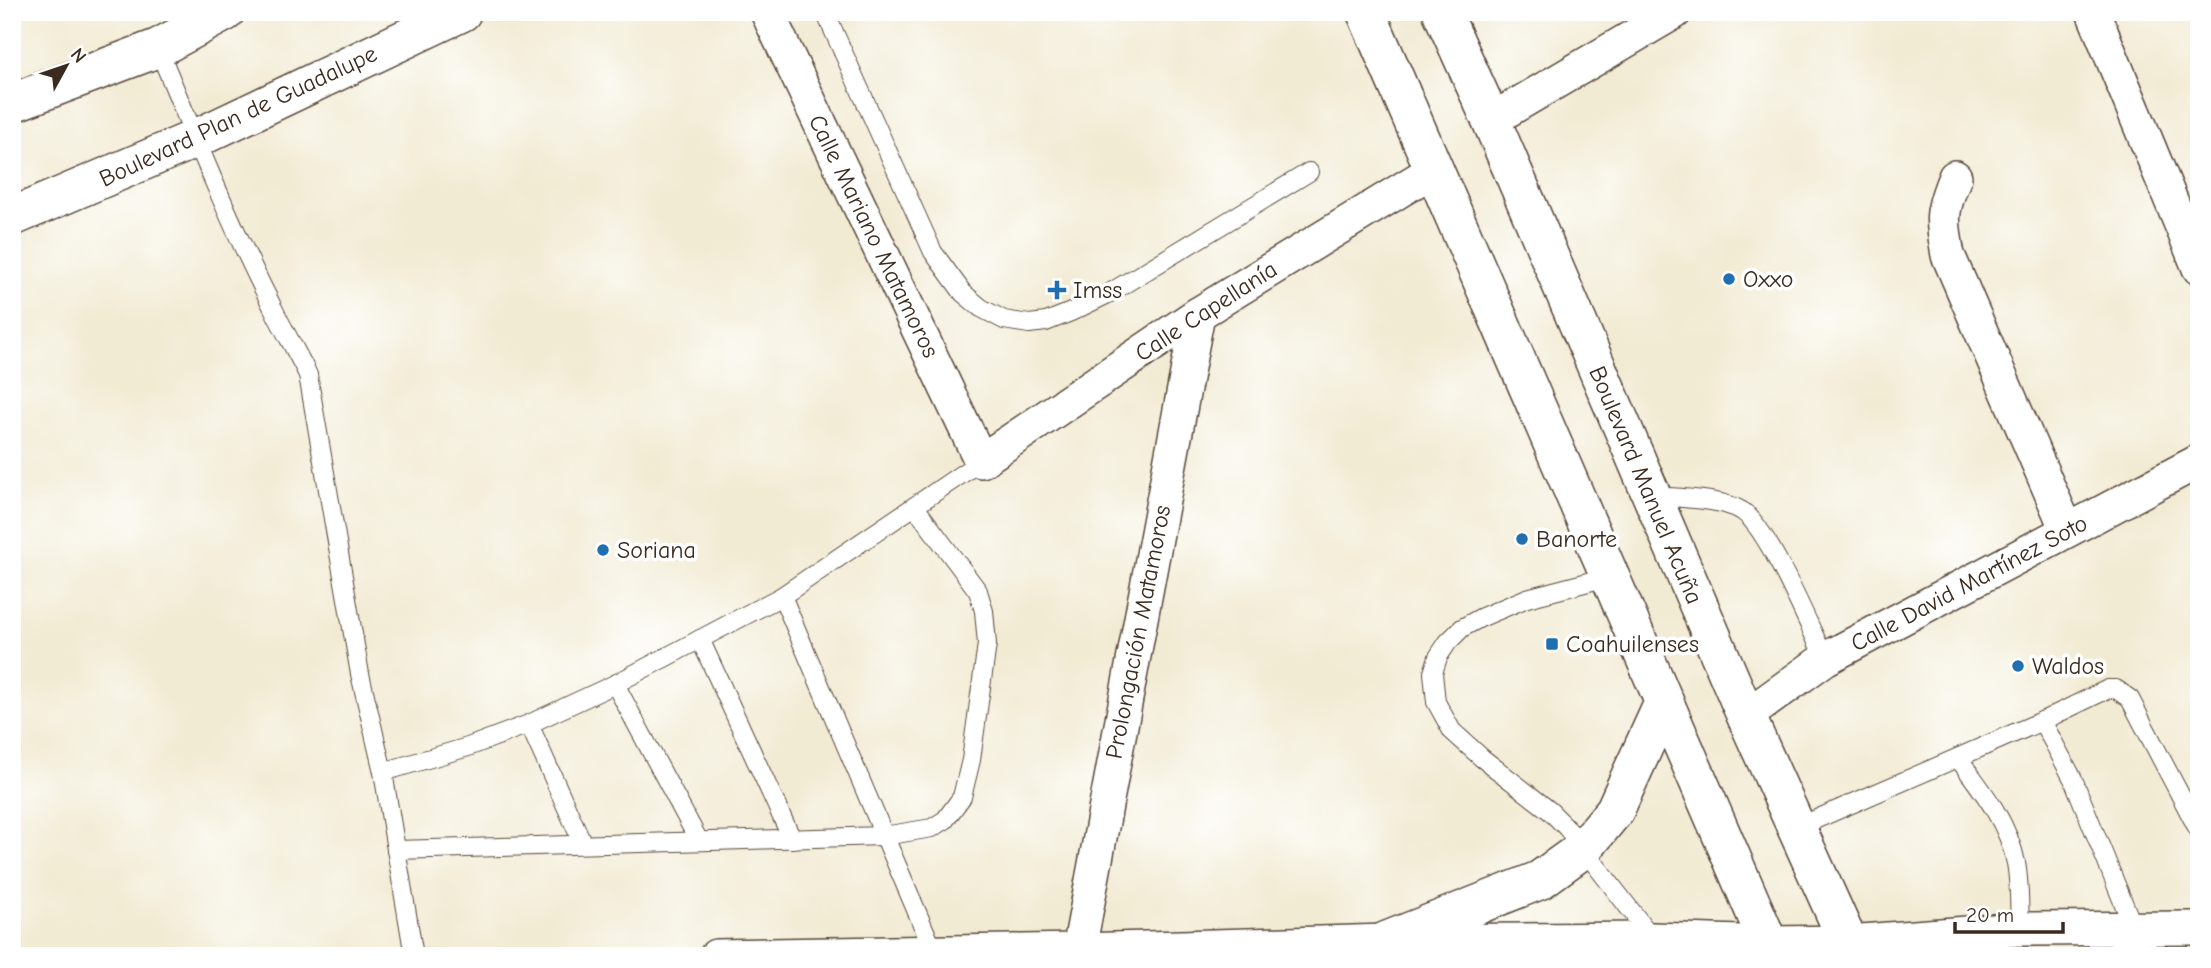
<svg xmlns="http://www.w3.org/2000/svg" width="2211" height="968" font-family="'Comic Neue',sans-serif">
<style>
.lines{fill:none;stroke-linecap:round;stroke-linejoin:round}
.service-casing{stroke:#564739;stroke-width:20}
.minor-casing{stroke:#564739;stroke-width:36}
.secondary-casing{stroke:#564739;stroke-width:41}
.primary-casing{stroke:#564739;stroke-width:41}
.service{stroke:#fff;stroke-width:18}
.minor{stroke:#fff;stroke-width:33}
.secondary{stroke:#fff;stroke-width:38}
.primary{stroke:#fff;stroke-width:38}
.poi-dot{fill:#1f6fb2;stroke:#fff;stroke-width:2.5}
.labels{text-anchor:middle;stroke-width:7;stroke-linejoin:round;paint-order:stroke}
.street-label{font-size:24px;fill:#3b2a1e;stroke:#fff}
.poi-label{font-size:24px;fill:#3b2a1e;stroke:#fff;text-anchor:start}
</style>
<rect width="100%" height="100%" fill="#fff"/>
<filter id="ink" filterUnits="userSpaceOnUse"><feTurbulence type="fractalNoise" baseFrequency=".0143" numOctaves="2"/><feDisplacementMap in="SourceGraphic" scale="14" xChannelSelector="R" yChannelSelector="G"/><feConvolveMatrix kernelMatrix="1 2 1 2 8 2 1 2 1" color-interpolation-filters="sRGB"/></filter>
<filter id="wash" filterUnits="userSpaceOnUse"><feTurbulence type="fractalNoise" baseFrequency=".00686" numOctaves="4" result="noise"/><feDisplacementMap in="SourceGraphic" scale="28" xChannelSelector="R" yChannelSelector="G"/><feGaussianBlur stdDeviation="1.57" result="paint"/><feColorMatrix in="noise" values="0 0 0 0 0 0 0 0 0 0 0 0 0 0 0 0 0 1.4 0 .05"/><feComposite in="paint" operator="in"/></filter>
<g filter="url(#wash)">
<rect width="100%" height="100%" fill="#f2ebd4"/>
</g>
<g filter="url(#ink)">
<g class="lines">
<g class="service-casing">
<g id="service">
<path d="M825 12 933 252 963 293 981 308 1004 320 1029 324 1046 322 1071 312 1108 294 1309 172"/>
<path d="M158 48C194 135 230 224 273 308 284 331 297 352 308 375L360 674 383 772 468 747 529 724 615 684 782 596 981 461"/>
<path d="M1653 496C1677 498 1722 498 1742 511 1768 527 1810 628 1825 659"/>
<path d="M1611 576 1527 598 1480 618 1462 628 1448 642 1438 657 1433 673 1436 702 1452 731 1482 758 1550 811 1567 828 1653 939"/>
<path d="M782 596 934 952"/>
<path d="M700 639 792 839"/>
<path d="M615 684 699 841"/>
<path d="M2042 721 2073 779 2134 929"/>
<path d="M529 724 583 844"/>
<path d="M1958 758C1982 790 2008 822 2016 863 2020 884 2019 907 2020 929"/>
<path d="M383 772 414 956"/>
<path d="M1796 828 2042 721 2108 689H2116L2130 699 2199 831"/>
<path d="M396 850 884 836 932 828 945 820 962 797 971 760 987 644 984 611 978 591 915 507"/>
</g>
</g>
<g class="minor-casing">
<g id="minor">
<path d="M767 12 981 461 1198 314 1435 169"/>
<path d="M2093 12 2199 268"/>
<path d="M1491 120 1675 12"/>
<path d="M1955 177C1941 211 1941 219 1948 255L2067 530"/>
<path d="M1746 716 1825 659 2199 461"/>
<path d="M1079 950 1198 314"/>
<path d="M716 956 1079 950 1386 941 1653 939 1770 943 1848 942 2020 929 2199 928"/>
</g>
</g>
<g class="secondary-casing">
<g id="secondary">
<path d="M12 103 158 48 225 12"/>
<path d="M12 217 195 139 462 12"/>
</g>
</g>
<g class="primary-casing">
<g id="primary">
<path d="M1366 12 1774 956"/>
<path d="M1442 12 1491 120 1746 716 1848 942 1852 956"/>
<path d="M1386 941 1540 880 1583 849 1615 810 1664 702"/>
</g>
</g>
<use href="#service" class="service"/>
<use href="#minor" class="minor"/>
<use href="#secondary" class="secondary"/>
<use href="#primary" class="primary"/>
</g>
</g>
<g class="poi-dot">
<circle cx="1729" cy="279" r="7"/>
<path d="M1053.5 279.5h7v7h7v7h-7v7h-7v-7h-7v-7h7z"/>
<circle cx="1522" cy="539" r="7"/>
<circle cx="603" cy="550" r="7"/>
<rect x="1545" y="637" width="14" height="14" rx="3.5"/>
<circle cx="2018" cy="666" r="7"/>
</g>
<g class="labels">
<g class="street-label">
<text transform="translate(238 116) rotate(-25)" y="8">Boulevard Plan de Guadalupe</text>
<text transform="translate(874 236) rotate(64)" y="8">Calle Mariano Matamoros</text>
<text transform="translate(1206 311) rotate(-33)" y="8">Calle Capellanía</text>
<text transform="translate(1646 485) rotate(67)" y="8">Boulevard Manuel Acuña</text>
<text transform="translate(1969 583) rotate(-28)" y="8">Calle David Martínez Soto</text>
<text transform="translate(1138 632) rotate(-79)" y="8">Prolongación Matamoros</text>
</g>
<g class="poi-label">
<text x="1743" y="287">Oxxo</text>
<text x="1073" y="298">Imss</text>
<text x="1536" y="547">Banorte</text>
<text x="617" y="558">Soriana</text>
<text x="1566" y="652">Coahuilenses</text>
<text x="2032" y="674">Waldos</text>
</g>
</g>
<rect width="2211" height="968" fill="none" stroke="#fff" stroke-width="42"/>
<g transform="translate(66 66) rotate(50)" stroke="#ffffff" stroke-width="5" paint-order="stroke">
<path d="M0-5L12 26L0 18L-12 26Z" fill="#3b2a1e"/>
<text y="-10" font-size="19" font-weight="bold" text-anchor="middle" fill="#3b2a1e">N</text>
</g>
<path d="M1955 922v10h108v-10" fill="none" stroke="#3b2a1e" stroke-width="3.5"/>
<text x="1966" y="922" font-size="21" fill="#3b2a1e" stroke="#ffffff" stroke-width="5" paint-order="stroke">20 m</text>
</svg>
